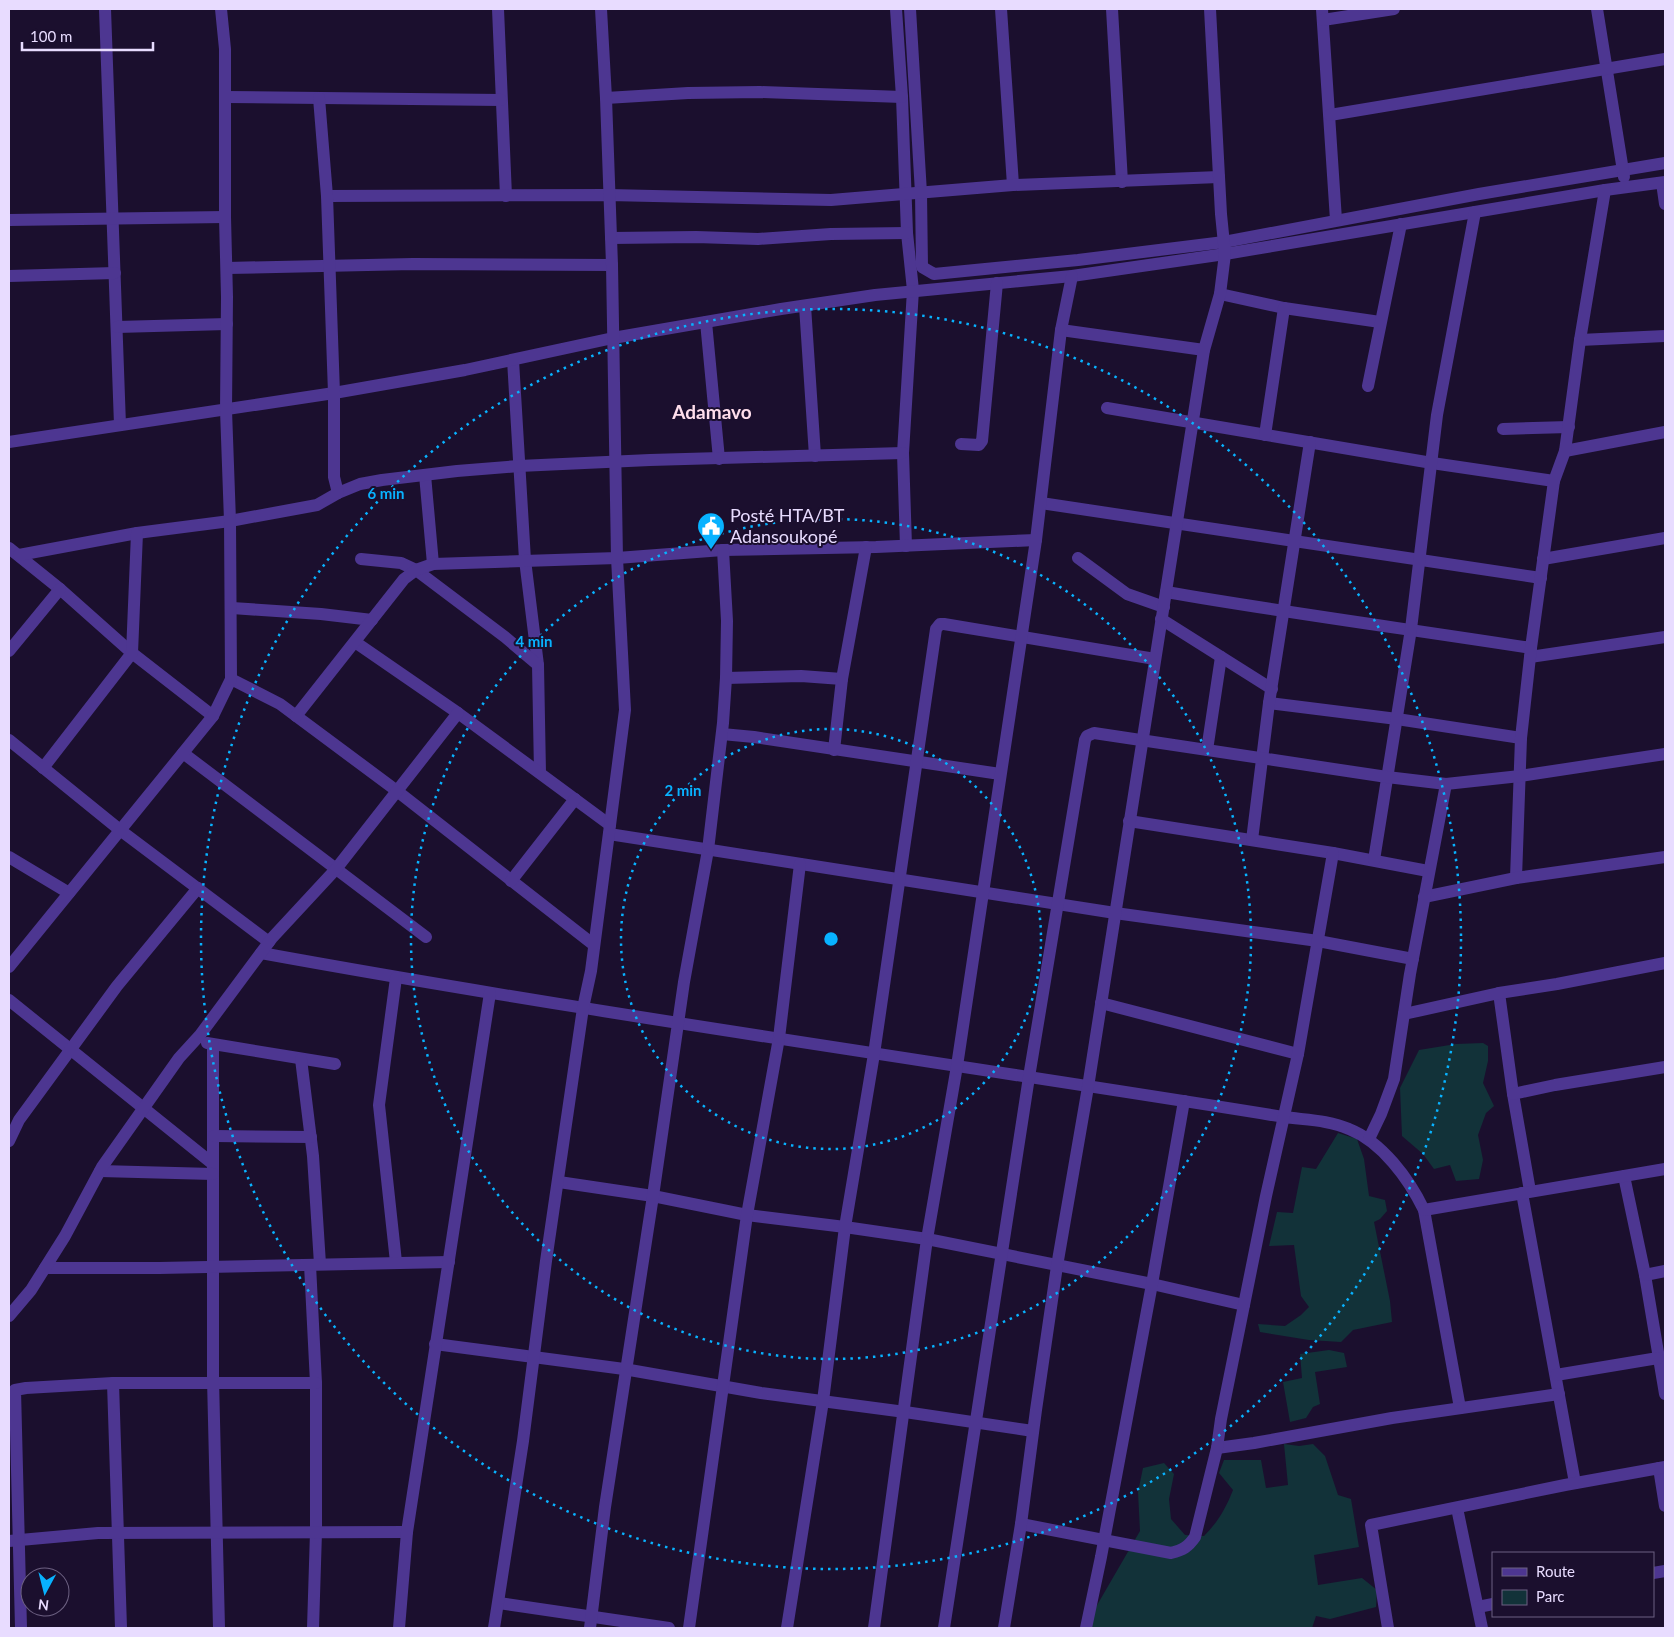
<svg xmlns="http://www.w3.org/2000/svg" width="1674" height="1637" font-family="Lato,sans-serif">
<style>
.green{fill:#123239}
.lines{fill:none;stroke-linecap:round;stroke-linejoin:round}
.minor{stroke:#4d3691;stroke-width:12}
.ring{fill:none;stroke:#08b2ff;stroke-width:2.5;stroke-dasharray:2.5 5}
.labels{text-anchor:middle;stroke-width:4;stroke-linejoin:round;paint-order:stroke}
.poi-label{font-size:18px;fill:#e8dcff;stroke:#1b0f2e;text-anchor:start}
.neighbourhood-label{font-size:19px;font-weight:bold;fill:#ffdeec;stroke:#1b0f2e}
.centre{fill:#08b2ff;stroke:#1b0f2e;stroke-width:2.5}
.ring-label{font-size:15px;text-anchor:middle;font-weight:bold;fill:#08b2ff;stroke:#1b0f2e;stroke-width:4;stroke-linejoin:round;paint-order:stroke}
</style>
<rect width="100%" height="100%" fill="#1b0f2e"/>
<g class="green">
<path d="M1483 1043 1488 1046V1061L1483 1083 1494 1106 1486 1113 1478 1135 1483 1160 1479 1179 1456 1181 1450 1165 1434 1169 1423 1154 1402 1136 1400 1088 1419 1050 1456 1044Z"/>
<path d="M1338 1133 1357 1139 1364 1159 1369 1196 1385 1200 1387 1211 1380 1219 1374 1222 1390 1301 1392 1322 1353 1330 1341 1342 1309 1340 1260 1332 1258 1324 1285 1326 1301 1315 1309 1307 1301 1296 1294 1245 1269 1246 1277 1212 1293 1213 1302 1167 1316 1169Z"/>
<path d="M1329 1350 1344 1353 1347 1367 1315 1372 1320 1404 1313 1407 1306 1418 1290 1422 1283 1382 1302 1378 1300 1354Z"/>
<path d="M1284 1444 1299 1446 1313 1444 1325 1456 1338 1495 1351 1499 1359 1547 1314 1555 1318 1585 1362 1578 1377 1590 1376 1607 1330 1619 1316 1616 1312 1628H1087L1089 1619 1140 1531 1138 1492 1143 1468 1164 1463 1174 1474 1169 1499 1171 1519 1185 1535 1204 1536C1218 1522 1226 1508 1233 1490L1219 1473 1224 1460H1261L1266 1488 1288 1485Z"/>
</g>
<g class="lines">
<g class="minor">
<path d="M105 9 120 425"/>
<path d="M498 9 506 196"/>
<path d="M896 9 902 97 907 233 913 290 903 453 906 546"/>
<path d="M910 9 921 193 922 267 934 274 1078 260 1224 242 1479 194 1665 163"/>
<path d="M1001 9 1013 185"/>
<path d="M1112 9 1122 182"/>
<path d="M1322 9 1336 220"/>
<path d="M1597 9 1624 177"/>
<path d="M1323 20 1394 9"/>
<path d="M226 97 501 100"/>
<path d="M606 98 688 93 760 92 902 97"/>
<path d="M1330 115 1665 59"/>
<path d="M1662 183 1665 204"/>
<path d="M327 196 609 195 831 200 1013 185 1219 177"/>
<path d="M9 220 225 217"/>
<path d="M611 238 696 237 758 239 831 234 907 233"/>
<path d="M227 268 413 264 612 265"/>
<path d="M9 276 115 273"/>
<path d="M1220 294 1284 308 1380 322"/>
<path d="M805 306 815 456"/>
<path d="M706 322 719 459"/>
<path d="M117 327 227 324"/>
<path d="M1061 330 1204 350"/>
<path d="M1580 340 1665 336"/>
<path d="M513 360 525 560 538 665 540 773"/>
<path d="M1368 386 1401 224"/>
<path d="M1107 408 1432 463 1554 481"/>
<path d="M1503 429 1569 427"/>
<path d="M1265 435 1284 308"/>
<path d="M9 442 334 393 465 370 613 338 781 309 875 295 1072 276 1225 254 1605 190 1665 182"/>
<path d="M961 444 979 445 982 441 997 283"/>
<path d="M1565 451 1665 432"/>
<path d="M425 475 433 564"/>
<path d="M338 493 360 484 382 480 457 471 519 466 650 460 903 453"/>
<path d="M1041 503 1541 578"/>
<path d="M9 548 60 589 132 653 213 716"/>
<path d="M19 555 137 533 230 521 317 505 338 493 334 477V393L327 196 319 98"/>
<path d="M1078 558 1127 594 1164 607"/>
<path d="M361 559 401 563 416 570 505 637 538 665"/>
<path d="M1543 559 1665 538"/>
<path d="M1166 592C1287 613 1409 629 1531 648"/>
<path d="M232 608 321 614 372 620"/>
<path d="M1161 619 1272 689"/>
<path d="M355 642 458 713 610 825"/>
<path d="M9 651 60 589"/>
<path d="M1530 657 1665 637"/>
<path d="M726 678 801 676 842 679"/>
<path d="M231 679 280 704 397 791 594 945"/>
<path d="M1269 703 1397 719 1521 738"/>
<path d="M296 716 404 579 416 570 433 564 617 558 723 550 876 547 1036 540"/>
<path d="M722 734 754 737 1000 774"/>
<path d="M9 740 120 830 269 942"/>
<path d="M834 750 842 679 866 547"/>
<path d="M1207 750 1221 657"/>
<path d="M183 753 426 937"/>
<path d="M43 768 132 653 137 533"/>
<path d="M1129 821 1333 853 1428 871"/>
<path d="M609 834 1115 913 1318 941 1413 959"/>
<path d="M1252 840 1269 703 1310 442"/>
<path d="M9 857 69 893"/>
<path d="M1374 860 1411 629 1437 415 1475 212"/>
<path d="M1516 878 1521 738 1531 648 1554 481 1565 451 1580 340 1605 190"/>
<path d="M511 881 575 799"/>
<path d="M1424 897 1516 878 1665 857"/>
<path d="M261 953C601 1015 943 1062 1284 1117 1306 1120 1329 1120 1349 1129 1382 1142 1409 1179 1424 1210L1460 1408"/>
<path d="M9 967 213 716 231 679 230 521 226 410 227 297 225 217V49L221 9"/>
<path d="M396 978 379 1105 396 1262"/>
<path d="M1499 993 1513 1094 1530 1191"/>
<path d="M9 1000 213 1164"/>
<path d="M1101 1003 1298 1054"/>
<path d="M1404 1014 1499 993 1557 984 1665 963"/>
<path d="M207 1043 335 1064"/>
<path d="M213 1045V1379L219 1628"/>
<path d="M301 1059 313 1156 320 1264"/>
<path d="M1513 1094 1555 1085 1665 1067"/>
<path d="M214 1136 311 1137"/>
<path d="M1369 1139 1381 1114 1394 1079 1410 974 1446 784"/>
<path d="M9 1141 19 1120 117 986 198 888"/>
<path d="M100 1171 213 1174"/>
<path d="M1624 1176 1645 1275 1665 1394"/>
<path d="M559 1182 653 1196 747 1215 845 1227 927 1239 1152 1284 1244 1305"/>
<path d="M1522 1193 1575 1483"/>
<path d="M1424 1210 1665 1169"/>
<path d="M310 1265 316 1383V1532L313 1628"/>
<path d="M45 1268H159L449 1262"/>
<path d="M1645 1275 1665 1271"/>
<path d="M9 1316 31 1290 65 1236 102 1167 179 1058 200 1035 272 938 336 869 458 713"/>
<path d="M435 1344 624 1369 761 1393 905 1412 1033 1431"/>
<path d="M1556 1375 1658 1358"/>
<path d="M113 1383 121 1628"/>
<path d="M1217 1448 1254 1443 1392 1418 1559 1394"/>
<path d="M1659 1468 1665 1506"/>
<path d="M1457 1508 1482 1628"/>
<path d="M1021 1524 1171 1553C1183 1550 1188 1547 1195 1537L1217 1448 1221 1419 1266 1196 1298 1054 1333 853"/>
<path d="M9 1541 98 1533 407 1532"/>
<path d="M1653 1573 1665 1571"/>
<path d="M499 1603 669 1628"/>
<path d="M1478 1607 1493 1604"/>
<path d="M21 1628 15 1390 26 1388 113 1383H316"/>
<path d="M399 1628 407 1532 490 993"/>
<path d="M494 1628 523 1441 546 1261 583 1008 591 971 625 710 617 558 612 265 606 98 601 9"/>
<path d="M590 1628 605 1507 653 1196 684 982 708 850 723 723 726 678 727 621 723 550"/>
<path d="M689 1628 747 1215 779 1038 800 864"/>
<path d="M787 1628 823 1401 845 1227 874 1054 936 629 940 624H944L1155 659"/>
<path d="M874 1628 927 1239 957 1066 1036 540 1061 330 1072 276"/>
<path d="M944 1628 1029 1077 1085 740 1087 736 1094 733 1387 777 1446 784 1520 776 1665 754"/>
<path d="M1004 1628 1021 1524 1036 1410 1057 1266 1088 1087 1204 350 1220 294 1225 254 1221 214 1210 9"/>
<path d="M1086 1628 1101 1557 1152 1284 1184 1101"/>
<path d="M1388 1628 1371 1525 1565 1485 1665 1467"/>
</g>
</g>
<g class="ring">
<circle cx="831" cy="939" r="210"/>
<circle cx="831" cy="939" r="420"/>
<circle cx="831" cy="939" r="630"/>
</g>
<defs>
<g id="civic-pin" transform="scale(1.4375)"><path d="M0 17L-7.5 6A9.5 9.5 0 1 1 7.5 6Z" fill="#08b2ff" stroke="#1b0f2e"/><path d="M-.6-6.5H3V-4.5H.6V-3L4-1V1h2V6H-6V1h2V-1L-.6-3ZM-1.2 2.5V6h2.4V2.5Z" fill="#fff"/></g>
</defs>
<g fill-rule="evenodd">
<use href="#civic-pin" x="711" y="526"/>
</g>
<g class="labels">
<g class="poi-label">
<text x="730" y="522">Posté HTA/BT<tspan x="730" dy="21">Adansoukopé</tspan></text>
</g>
<g class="neighbourhood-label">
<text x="712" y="419">Adamavo</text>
</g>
</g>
<circle cx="831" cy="939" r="8" class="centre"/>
<g class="ring-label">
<text x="386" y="499">6 min</text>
<text x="534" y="647">4 min</text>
<text x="683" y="796">2 min</text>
</g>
<rect width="1674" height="1637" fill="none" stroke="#e8dcff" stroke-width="20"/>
<rect x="1492" y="1552" width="162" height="65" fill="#1b0f2e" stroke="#6d6182"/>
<rect x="1502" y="1568" width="25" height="8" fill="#4d3691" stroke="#6d6182"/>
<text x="1536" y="1577" font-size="15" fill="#e8dcff">Route</text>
<rect x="1502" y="1590" width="25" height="15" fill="#123239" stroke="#6d6182"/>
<text x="1536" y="1602" font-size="15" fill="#e8dcff">Parc</text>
<g transform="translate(45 1592) rotate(187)"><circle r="24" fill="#1b0f2e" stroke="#6d6182"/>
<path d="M0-4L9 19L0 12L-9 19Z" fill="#08b2ff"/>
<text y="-8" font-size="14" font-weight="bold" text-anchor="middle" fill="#e8dcff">N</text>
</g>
<path d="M22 42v8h131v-8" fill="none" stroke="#e8dcff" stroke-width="2.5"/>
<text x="30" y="42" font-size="15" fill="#e8dcff" stroke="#1b0f2e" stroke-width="4" paint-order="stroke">100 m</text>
</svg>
